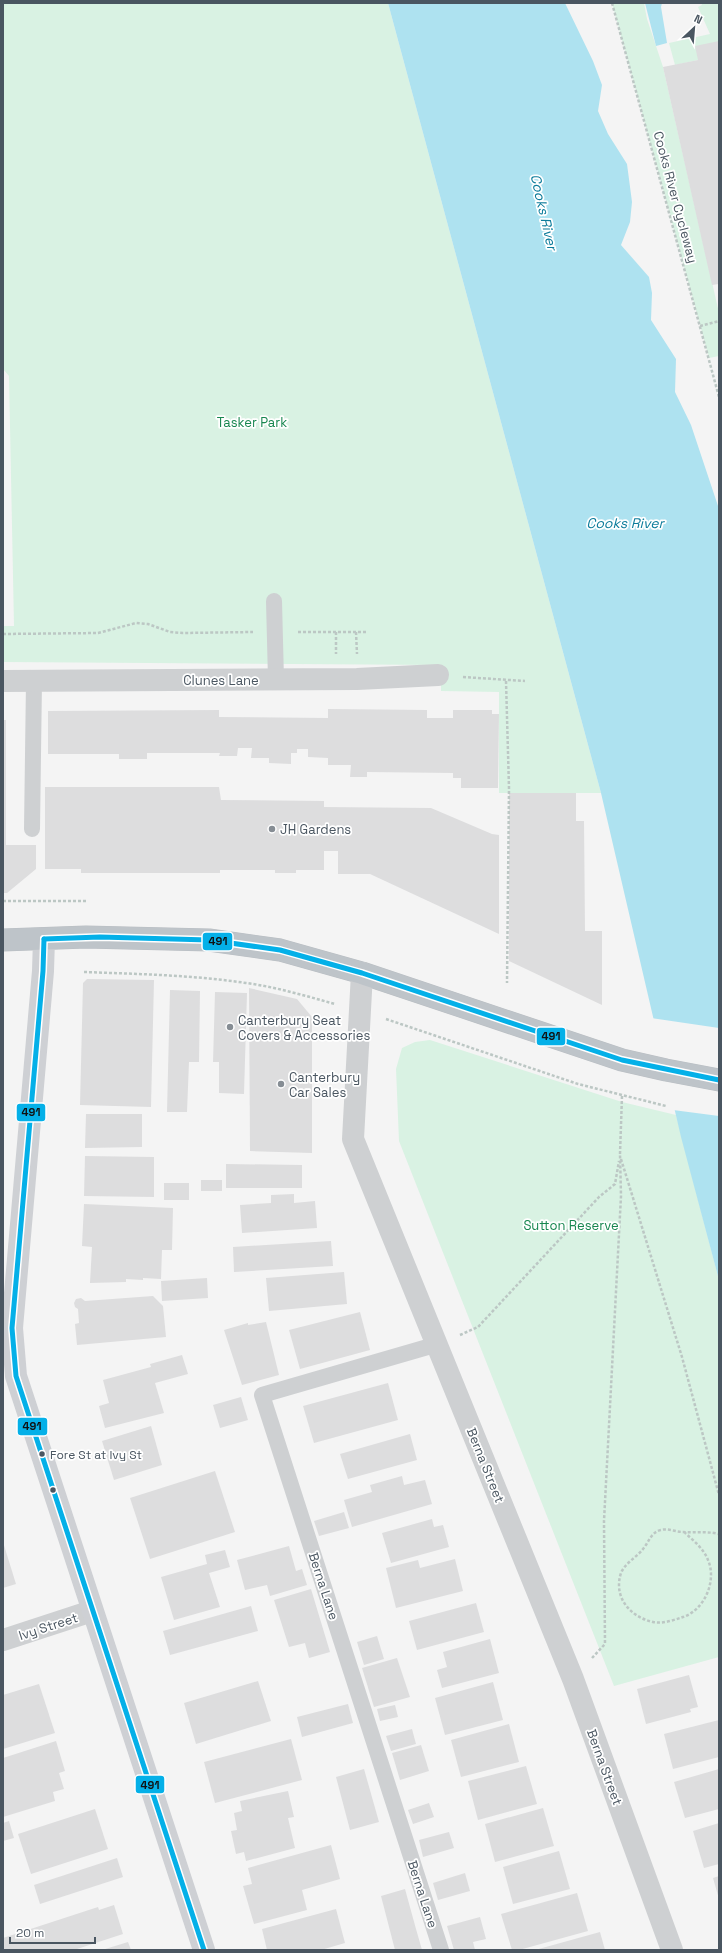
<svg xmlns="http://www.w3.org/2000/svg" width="722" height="1953" font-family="'Space Grotesk',sans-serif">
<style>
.green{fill:#d9f2e3}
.water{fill:#aee2f0}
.pier{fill:#f4f4f4}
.building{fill:#ddddde}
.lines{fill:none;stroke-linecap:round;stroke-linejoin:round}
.highway-casing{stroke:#b9bec3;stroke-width:23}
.path{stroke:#bcc7c4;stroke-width:2.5;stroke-dasharray:3 2;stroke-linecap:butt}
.lane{stroke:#ced0d2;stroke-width:16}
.street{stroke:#ced0d2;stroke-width:22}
.secondary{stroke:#ced0d4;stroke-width:22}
.highway{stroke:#bec4c9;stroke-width:22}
.bus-1-casing{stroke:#fff;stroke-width:8}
.bus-1{stroke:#04b0e8;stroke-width:5}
.poi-dot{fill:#868d94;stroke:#fff;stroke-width:1.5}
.bus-dot{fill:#4a5661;stroke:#fff;stroke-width:1.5}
.labels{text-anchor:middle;stroke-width:3.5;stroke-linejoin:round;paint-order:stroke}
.bus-label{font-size:12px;fill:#4a5661;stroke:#fff;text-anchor:start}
.street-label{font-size:13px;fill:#4a5661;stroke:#fff}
.park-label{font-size:13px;fill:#17864f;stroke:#fff}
.poi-label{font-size:13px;fill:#4a5661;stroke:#fff;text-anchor:start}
.water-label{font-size:14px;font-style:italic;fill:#0c7c9b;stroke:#fff}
.line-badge{stroke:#fff;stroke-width:1.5}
.pale-badge-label{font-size:11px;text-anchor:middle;font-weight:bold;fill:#111}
</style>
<rect width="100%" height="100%" fill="#f4f4f4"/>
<g class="green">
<path d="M3 3H388L601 793H499V692L441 691V665L3 662V626H14L9 376 3 369Z"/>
<path d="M612 3H644L647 19 663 67 719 313V356L709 358Z"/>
<path d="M701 3H719V41L698 60 675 65 669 43 710 34 698 7 702 5Z"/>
<path d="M430 1040 622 1102 676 1115 719 1280V1657L614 1686 399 1141 396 1069 402 1048 415 1042Z"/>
</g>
<g class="water">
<path d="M388 3H565L593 61 602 85 598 111 608 134 627 164 632 202 630 222 621 245 649 277 652 293 651 320 676 359 675 392 691 425 719 509V1280L681 1137 601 793Z"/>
<path d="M645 3H662L661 7 667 43 656 46Z"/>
</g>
<path class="pier" d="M651 1018 719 1028V1116L673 1110Z"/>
<g class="building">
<path d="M719 41V284L712 285 663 67 698 60 695 46Z"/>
<path d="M328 709 427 710V718H453V710H492V714H499L498 788H461V778H453V773L367 772V777H350L351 765H328V758L308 757V749H297V753H291V764L269 763V758H251L252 748H238L237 756H219L220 753H147V759H119V754H48V711L219 710V717L328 718Z"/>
<path d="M3 720H6V845H36V869L7 893H3Z"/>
<path d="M45 787H219L221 800 324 801V807L431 808 492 834 499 835V934L370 874H338V851H324V870H296V873H275V870H220V873H81V869H45Z"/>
<path d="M509 793H576V821H584L585 931H602V1005L509 961Z"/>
<path d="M87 979 154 980 151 1107 80 1105 83 983Z"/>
<path d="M249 988 297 999 312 1017V1153L250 1151Z"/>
<path d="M170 990 200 991 199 1062H189L187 1112H167Z"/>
<path d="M215 992 247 993 244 1094 219 1093V1062H213Z"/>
<path d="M86 1114H142V1147L85 1148Z"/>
<path d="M85 1156 154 1157V1197L84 1196Z"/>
<path d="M226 1164 302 1165V1188H226Z"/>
<rect x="201" y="1180" width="21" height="11"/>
<rect x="164" y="1183" width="25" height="17"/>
<path d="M294 1194V1203L315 1201 317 1228 242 1233 240 1205 271 1203V1195Z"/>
<path d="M84 1204 173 1208 172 1250H162L161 1279 143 1278V1280L126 1279V1282L90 1283 92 1247 82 1246Z"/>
<path d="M331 1241 333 1266 234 1272 233 1247Z"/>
<path d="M344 1272 347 1304 269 1311 266 1278Z"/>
<path d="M207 1278 208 1298 162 1301 161 1281Z"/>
<path d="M153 1296 163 1306 166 1337 77 1345 75 1324 79 1323 78 1309 75 1307 74 1303 76 1299 81 1298 85 1301Z"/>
<path d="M360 1312 370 1350 300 1369 289 1330Z"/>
<path d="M266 1322 279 1375 242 1385 224 1330 248 1323V1325Z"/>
<path d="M182 1355 188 1374 155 1383 164 1413 105 1428 99 1406 109 1403 103 1380 151 1367 150 1364Z"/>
<path d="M388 1383 398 1420 314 1443 303 1406Z"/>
<path d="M241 1397 248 1420 220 1428 213 1405Z"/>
<path d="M151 1426 162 1465 114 1480 102 1441Z"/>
<path d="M410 1434 417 1460 348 1479 340 1454Z"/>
<path d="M215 1471 235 1532 150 1559 130 1498Z"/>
<path d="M402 1476 404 1485 425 1480 432 1504 352 1527 344 1500 372 1492 370 1485Z"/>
<path d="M344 1512 349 1528 319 1536 314 1521Z"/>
<path d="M432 1519 434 1527 443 1525 449 1547 391 1563 382 1533Z"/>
<path d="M3 1542 16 1584 3 1588Z"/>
<path d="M289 1546 296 1571 302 1569 307 1585 270 1596 267 1585 245 1590 237 1560Z"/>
<path d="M225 1550 230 1567 209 1573 220 1607 174 1620 161 1577 207 1564 205 1555Z"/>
<path d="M455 1559 463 1591 396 1608 386 1568 418 1560 420 1568Z"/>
<path d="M311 1589 330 1652 309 1658 305 1643 289 1647 274 1600Z"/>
<path d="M476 1603 484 1632 417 1650 409 1621Z"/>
<path d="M251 1606 258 1631 170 1655 163 1631Z"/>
<path d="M377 1636 384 1659 364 1665 357 1642Z"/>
<path d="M490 1639 499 1673 442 1688 437 1670 447 1667 443 1652Z"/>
<path d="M397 1658 410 1697 374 1707 362 1668Z"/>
<path d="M689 1675 698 1707 690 1709 691 1712 646 1724 637 1689Z"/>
<path d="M258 1681 271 1721 196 1744 184 1703Z"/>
<path d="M493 1682 503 1720 445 1735 435 1698Z"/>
<path d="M39 1684 55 1733 3 1749V1695Z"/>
<path d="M348 1704 353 1723 302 1737 297 1717Z"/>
<path d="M395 1705 398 1717 380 1721 377 1709Z"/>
<path d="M719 1720V1757L673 1769 664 1734Z"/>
<path d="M509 1724 519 1762 461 1777 451 1740Z"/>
<path d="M412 1729 416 1744 391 1751 386 1736Z"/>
<path d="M291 1739 302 1780 215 1803 204 1762Z"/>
<path d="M56 1741 65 1771 59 1773 64 1789 53 1792 55 1801 3 1817V1758Z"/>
<path d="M421 1745 429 1771 400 1780 392 1753Z"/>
<path d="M526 1766 537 1804 478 1820 468 1781Z"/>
<path d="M364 1769 379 1822 350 1830 336 1777Z"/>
<path d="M719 1769V1809L685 1818 674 1782Z"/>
<path d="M288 1791 294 1817 288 1818 295 1848 246 1861 244 1852 236 1854 231 1831 237 1830 234 1813 242 1811 240 1801Z"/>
<path d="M429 1803 434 1817 413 1824 408 1810Z"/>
<path d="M543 1808 554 1846 495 1862 485 1824Z"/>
<path d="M95 1809 108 1849 31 1874 18 1834Z"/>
<path d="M9 1821 14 1838 3 1841V1823Z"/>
<path d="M719 1823V1864L704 1868 693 1831Z"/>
<path d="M449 1832 454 1848 423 1857 419 1840Z"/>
<path d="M331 1845 340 1879 302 1890 307 1910 254 1924 243 1886 252 1884 248 1868Z"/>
<path d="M559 1851 570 1889 513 1904 503 1867Z"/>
<path d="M117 1858 123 1877 40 1904 34 1885Z"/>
<path d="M465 1873 470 1891 438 1900 433 1883Z"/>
<path d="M719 1876V1899L713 1878Z"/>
<path d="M405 1889 416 1929 422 1950H395L381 1896Z"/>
<path d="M577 1893 588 1931 519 1950H512L501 1914Z"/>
<path d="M114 1905 123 1934 74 1950H3V1938L98 1907 99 1910Z"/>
<path d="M336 1909 345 1943 321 1950H267L262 1929Z"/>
<path d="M480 1917 486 1939 473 1942 475 1950H454L447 1926Z"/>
<path d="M600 1932 605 1950H535Z"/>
<path d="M128 1942 131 1950H102Z"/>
</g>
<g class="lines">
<g class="highway-casing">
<path id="highway" d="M3 940 86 937 209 940 280 950 362 973 622 1060 666 1070 719 1080"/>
</g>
<g class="path">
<path d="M612 3 719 397"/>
<path d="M700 326 719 321"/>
<path d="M298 632H366"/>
<path d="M336 632V654"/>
<path d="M356 632 357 654"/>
<path d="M3 634 98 633 136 623 148 624 170 632 183 633 253 632"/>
<path d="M463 677 525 681"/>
<path d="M506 681 509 788 507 983"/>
<path d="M3 901H87"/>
<path d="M84 972C138 974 192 975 246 983 276 987 306 996 335 1004"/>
<path d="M386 1019 578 1084 666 1106"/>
<path d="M620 1154 622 1096"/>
<path d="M621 1159 682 1357 719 1495"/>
<path d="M460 1335 478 1327 599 1197 615 1184 619 1161"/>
<path d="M684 1532C693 1540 704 1549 708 1560 717 1580 705 1610 683 1617 674 1620 663 1624 653 1622 630 1617 613 1597 621 1573 625 1563 637 1557 643 1549 649 1542 651 1532 661 1530 668 1528 676 1532 683 1532 695 1533 707 1531 719 1534"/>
<path d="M592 1658 605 1644 604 1521 621 1196 620 1154"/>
</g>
<g class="lane">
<path d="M274 601 276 680"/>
<path d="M32 829 34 681"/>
<path d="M438 1344 262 1395 441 1950"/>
</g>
<g class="street">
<path d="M3 681 357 679 438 675"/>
<path d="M362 973 353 1139 573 1679 672 1950"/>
<path d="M3 1640 92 1611"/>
</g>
<path class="secondary" d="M44 939 43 971 12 1328 16 1376 204 1950"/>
<use href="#highway" class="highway"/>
<g class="bus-1-casing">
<g id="bus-1">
<path d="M44 939 43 971 12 1328 16 1376 204 1950"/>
<path d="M44 939 100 937 209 940 280 950 362 973 622 1060 719 1080"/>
</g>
</g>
<use href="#bus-1" class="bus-1"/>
</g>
<g class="poi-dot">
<circle cx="272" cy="829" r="4"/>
<circle cx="230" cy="1027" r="4"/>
<circle cx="281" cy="1084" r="4"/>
</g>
<g class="bus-dot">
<circle cx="42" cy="1454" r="3.5"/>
<circle cx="53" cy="1490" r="3.5"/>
</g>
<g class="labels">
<g class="bus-label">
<text x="50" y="1459">Fore St at Ivy St</text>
</g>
<g class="street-label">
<text transform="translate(676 197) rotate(75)" y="5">Cooks River Cycleway</text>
<text x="221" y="685">Clunes Lane</text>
<text transform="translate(486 1465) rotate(68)" y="5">Berna Street</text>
<text transform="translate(324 1586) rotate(72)" y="5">Berna Lane</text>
<text transform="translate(48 1626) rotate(-18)" y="5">Ivy Street</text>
<text transform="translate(605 1767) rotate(70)" y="5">Berna Street</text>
<text transform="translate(423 1894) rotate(72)" y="5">Berna Lane</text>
</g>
<g class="park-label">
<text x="252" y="427">Tasker Park</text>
<text x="571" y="1230">Sutton Reserve</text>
</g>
<g class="poi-label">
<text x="280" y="834">JH Gardens</text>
<text x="238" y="1025">Canterbury Seat<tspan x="238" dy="15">Covers &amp; Accessories</tspan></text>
<text x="289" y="1082">Canterbury<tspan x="289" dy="15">Car Sales</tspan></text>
</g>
<g class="water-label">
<text transform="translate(544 212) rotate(77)" y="5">Cooks River</text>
<text x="625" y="528">Cooks River</text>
</g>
</g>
<g class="line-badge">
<rect x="202" y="932" width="31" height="19" rx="4" fill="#04b0e8"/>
<rect x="536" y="1027" width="30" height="19" rx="4" fill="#04b0e8"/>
<rect x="16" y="1103" width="30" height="19" rx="4" fill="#04b0e8"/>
<rect x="17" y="1417" width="31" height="19" rx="4" fill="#04b0e8"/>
<rect x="135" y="1775" width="30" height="19" rx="4" fill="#04b0e8"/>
</g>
<g class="pale-badge-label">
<text x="218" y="945">491</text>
<text x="551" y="1040">491</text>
<text x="31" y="1116">491</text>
<text x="32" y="1430">491</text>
<text x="150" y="1789">491</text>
</g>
<rect width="722" height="1953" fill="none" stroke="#4a5661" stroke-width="8"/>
<g transform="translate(694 28) rotate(26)" stroke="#ffffff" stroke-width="3" paint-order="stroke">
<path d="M0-3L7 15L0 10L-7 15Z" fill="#4a5661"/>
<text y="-6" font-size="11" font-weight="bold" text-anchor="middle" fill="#4a5661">N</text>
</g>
<path d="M10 1937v6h85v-6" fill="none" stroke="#4a5661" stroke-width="2"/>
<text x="16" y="1937" font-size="12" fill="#4a5661" stroke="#ffffff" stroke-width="3" paint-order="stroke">20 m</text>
</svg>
